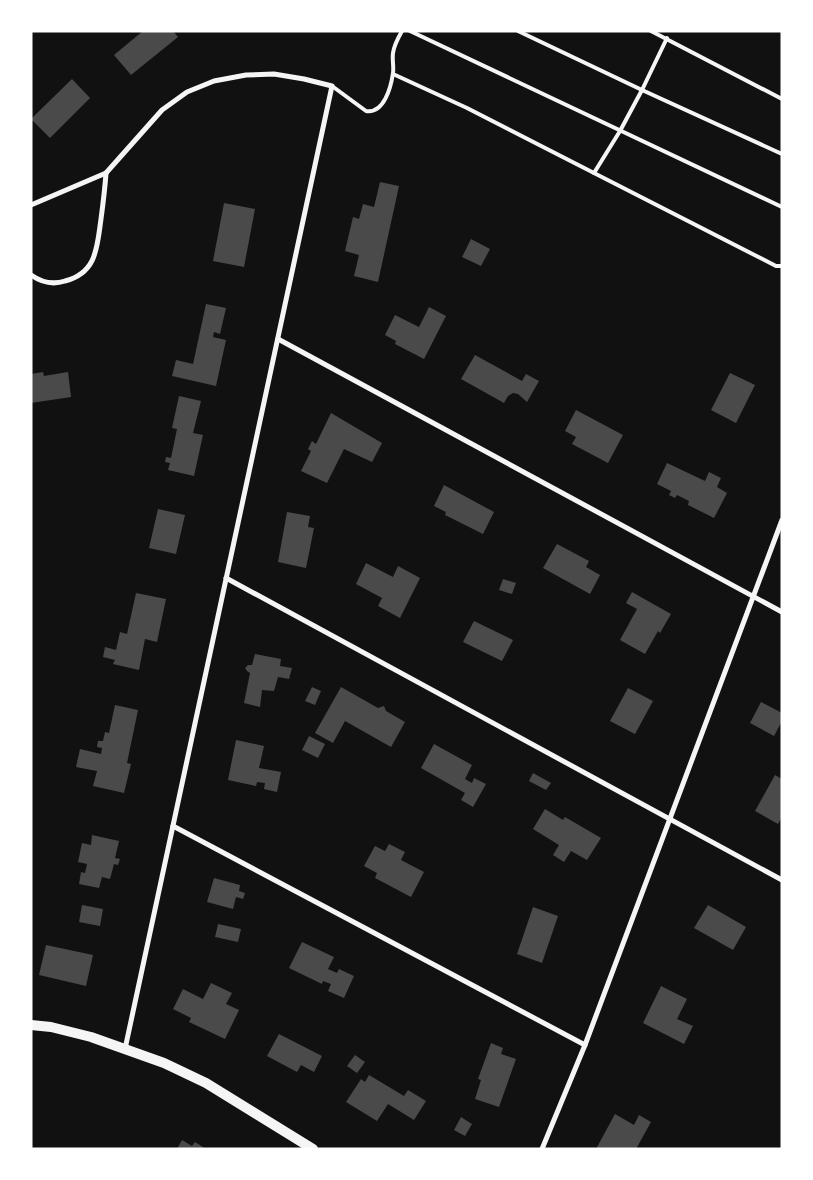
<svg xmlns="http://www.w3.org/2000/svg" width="813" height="1180" font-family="'Alegreya Sans',sans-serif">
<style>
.building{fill:#4a4a4a}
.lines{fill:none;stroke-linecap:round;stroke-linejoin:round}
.service{stroke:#f5f5f5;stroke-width:4}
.minor{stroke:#f5f5f5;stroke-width:5}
.secondary{stroke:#f5f5f5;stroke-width:10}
</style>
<rect width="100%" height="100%" fill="#111"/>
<g class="building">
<path d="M143 31H173L178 37 131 75 114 55Z"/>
<path d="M72 79 90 98 50 138 31 119Z"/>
<path d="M380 182 399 186 378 282 354 276 359 255 345 251 353 217 359 219 363 204 374 207Z"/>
<path d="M224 203 255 209 244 267 213 261Z"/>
<path d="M471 239 490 249 481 266 462 257Z"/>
<path d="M206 304 226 308 220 334 214 332 213 337 226 340 216 386 172 376 176 360 193 364Z"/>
<path d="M429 307 446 316 424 359 395 344 396 341 385 335 395 315 419 327Z"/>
<path d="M475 355 522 381 526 374 539 381 527 402 518 394 513 393 508 396 504 403 461 379Z"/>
<path d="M43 372 44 376 68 372 71 397 31 403V374Z"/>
<path d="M730 373 755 385 736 423 711 410Z"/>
<path d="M179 396 201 401 193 433 203 435 194 476 168 470 170 463 165 462 166 457 171 458 177 429 172 428Z"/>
<path d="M576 410 623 435 608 463 572 444 576 437 565 431Z"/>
<path d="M331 413 382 443 372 462 344 449 327 483 301 471 311 451 308 449 312 441 316 444Z"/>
<path d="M667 463 705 481 709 472 721 478 717 487 727 493 714 518 688 505 689 501 677 495 675 498 669 495 671 491 657 484Z"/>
<path d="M444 485 494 512 483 534 445 515 446 512 434 506Z"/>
<path d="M158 509 185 515 176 554 149 548Z"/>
<path d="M287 512 310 516 308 527 314 528 306 568 278 562Z"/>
<path d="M557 544 589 561 586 567 600 575 590 594 543 568Z"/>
<path d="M366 563 393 577 398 566 420 578 400 618 378 606 382 598 356 584Z"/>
<path d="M503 579 516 583 512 594 499 590Z"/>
<path d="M632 592 671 614 660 633 658 631 645 654 620 640 637 609 626 603Z"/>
<path d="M136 593 166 599 157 642 145 639 139 670 113 664 115 660 103 657 105 647 116 650 120 632 127 634Z"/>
<path d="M474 621 513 640 502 661 463 642Z"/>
<path d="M255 654 281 659 280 666 292 668 289 679 278 677 274 691 262 690 260 707 244 703 250 673 247 671 245 668 248 665H252Z"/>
<path d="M312 687 321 691 315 705 305 701Z"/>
<path d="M341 687 378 708 384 706 386 711 405 722 391 747 345 721 333 743 315 733Z"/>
<path d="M628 688 653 701 635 734 610 721Z"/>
<path d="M761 702 782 713V721L774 736 750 723Z"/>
<path d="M115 705 138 710 127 763 131 764 124 793 93 786 97 771 76 767 80 749 101 754 102 748 97 747 98 741H103L105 732 109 733Z"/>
<path d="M309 736 325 744 318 758 302 750Z"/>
<path d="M236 740 264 746 259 768 281 772 277 792 264 789 265 783 257 782 256 786 228 780Z"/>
<path d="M434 744 472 765 465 779 472 783 474 778 486 784 473 807 461 800 465 793 421 768Z"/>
<path d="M533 773 551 783 546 790 529 781Z"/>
<path d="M775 775 782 779V817L778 824 755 811Z"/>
<path d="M545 809 563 820 565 817 601 838 587 860 571 851 564 862 553 855 559 845 533 829Z"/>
<path d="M92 835 119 841 115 858 120 859 118 865 114 864 110 879 102 877 99 888 79 884 81 872 85 873 87 864 78 862 82 843 91 845Z"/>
<path d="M389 844 405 852 401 860 424 872 411 897 375 878 377 873 364 866 375 846 385 851Z"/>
<path d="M214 878 240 885 239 891 245 893 243 899 236 897 233 909 207 902Z"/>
<path d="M82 905 103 909 100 926 79 922Z"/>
<path d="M708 905 746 927 733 950 694 928Z"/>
<path d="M533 907 558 916 542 963 517 954Z"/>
<path d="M218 924 241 929 238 942 215 937Z"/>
<path d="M302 942 334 957 328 969 337 973 339 969 354 976 344 998 328 991 331 984 323 981 322 984 289 968Z"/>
<path d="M46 945 93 955 86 986 39 975Z"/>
<path d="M211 983 232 993 226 1004 239 1010 225 1039 189 1022 191 1018 173 1009 183 989 203 999Z"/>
<path d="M661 986 687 999 677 1019 693 1026 684 1044 643 1023Z"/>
<path d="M279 1034 322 1056 314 1072 301 1065 297 1072 267 1056Z"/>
<path d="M491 1043 503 1048 501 1054 516 1059 499 1107 475 1099 481 1080 478 1079Z"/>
<path d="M355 1055 365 1062 357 1073 347 1066Z"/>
<path d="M369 1075 404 1096 408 1090 426 1101 414 1120 388 1104 377 1121 346 1102 361 1079 365 1082Z"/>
<path d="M615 1114 634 1125 639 1115 651 1122 636 1149H596Z"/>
<path d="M461 1117 472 1124 465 1136 454 1130Z"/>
<path d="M182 1140 192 1146 195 1142 203 1147 202 1149H177Z"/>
</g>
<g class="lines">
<g class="service">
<path d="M410 31 782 207"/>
<path d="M518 31 642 90 667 38"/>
<path d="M651 31 782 99"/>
<path d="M393 74 467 108 594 173"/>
<path d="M332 86 366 111C384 114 391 87 393 73 394 67 392 60 393 53 394 45 398 38 402 31"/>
<path d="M782 154 642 90 620 131 594 173 776 266H782"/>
</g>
<g class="minor">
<path d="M31 205 106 173 162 110 187 92 214 81 246 75 274 74 304 79 332 86 125 1049"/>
<path d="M31 275C41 282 53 285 65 281 97 273 97 247 101 219 103 204 105 188 106 173"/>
<path d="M278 339 782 612"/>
<path d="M226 578 782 880"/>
<path d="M173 826 585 1045"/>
<path d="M542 1149 585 1045 782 520"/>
</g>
<path class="secondary" d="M31 1025 51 1027 91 1037 164 1063 206 1083 313 1149"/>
</g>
<rect width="813" height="1180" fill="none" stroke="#ffffff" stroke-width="65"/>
</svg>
